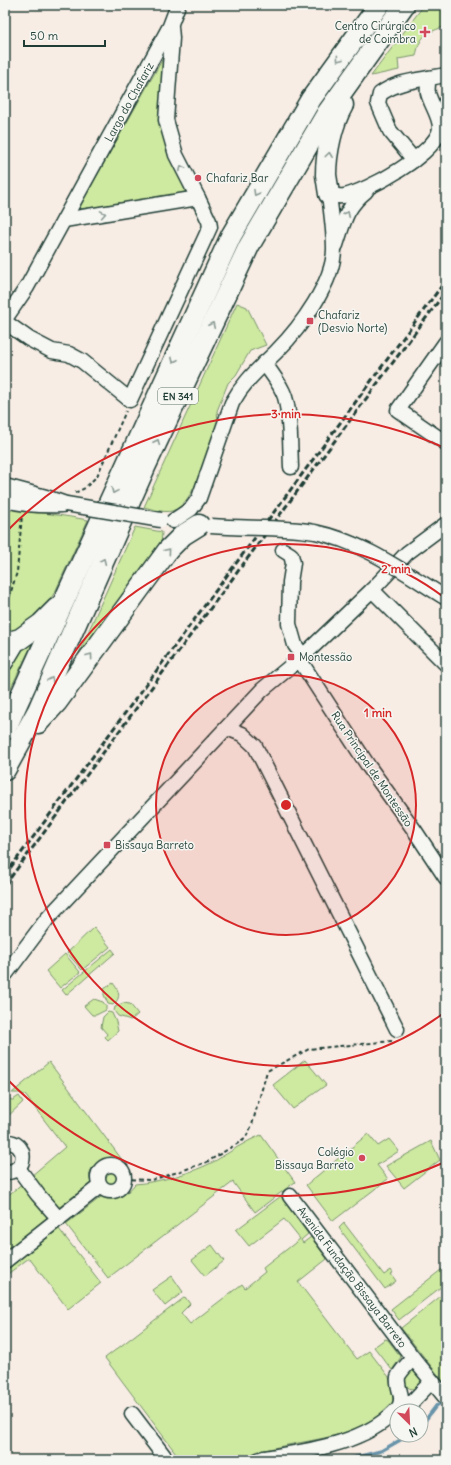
<svg xmlns="http://www.w3.org/2000/svg" width="451" height="1465" font-family="Delius,sans-serif">
<style>
.green{fill:#cee9a0;stroke:#76936a}
.lines{fill:none;stroke-linecap:round;stroke-linejoin:round}
.stream{stroke:#6893a9;stroke-width:3.5}
.minor-casing{stroke:#1f3d34;stroke-width:17}
.highway-casing{stroke:#1f3d34;stroke-width:23}
.path{stroke:#1f3d34;stroke-width:2;stroke-dasharray:4 3;stroke-linecap:butt}
.minor{stroke:#f6f6f2;stroke-width:14}
.highway{stroke:#f6f6f2;stroke-width:20}
.rail{stroke:#1f3d34;stroke-width:3;stroke-dasharray:6 3;stroke-linecap:butt}
.minor-bridge-casing{stroke:#1f3d34;stroke-width:17;stroke-linecap:butt}
.minor-bridge{stroke:#f6f6f2;stroke-width:14}
.oneway{stroke:#8a9a93}
.ring{fill:none;stroke:#d62828;stroke-width:2}
.poi-dot{fill:#d1495b;stroke:#f6f6f2;stroke-width:1.5}
.labels{text-anchor:middle;stroke-width:3;stroke-linejoin:round;paint-order:stroke}
.shield{fill:#f6f6f2;stroke:#60746d;stroke-width:1}
.shield-label{font-size:10px;font-weight:bold;fill:#1f3d34}
.poi-label{font-size:11px;fill:#1f3d34;stroke:#f6f6f2;text-anchor:start}
.street-label{font-size:11px;fill:#1f3d34;stroke:#f6f6f2}
.centre{fill:#d62828;stroke:#f6f6f2;stroke-width:2}
.ring-label{font-size:12px;text-anchor:middle;font-weight:bold;fill:#d62828;stroke:#f6f6f2;stroke-width:3;stroke-linejoin:round;paint-order:stroke}
</style>
<rect width="100%" height="100%" fill="#f8ede5"/>
<filter id="ink" filterUnits="userSpaceOnUse"><feTurbulence type="fractalNoise" baseFrequency=".025" numOctaves="2"/><feDisplacementMap in="SourceGraphic" scale="8" xChannelSelector="R" yChannelSelector="G"/><feConvolveMatrix kernelMatrix="1 2 1 2 8 2 1 2 1" color-interpolation-filters="sRGB"/></filter>
<g filter="url(#ink)">
<g class="green">
<path d="M424 5H446V26C427 33 420 34 416 56L398 59 399 70 371 76Z"/>
<path d="M166 53 165 77 185 192 183 195 129 204 78 209Z"/>
<path d="M237 303 247 307 266 345 250 351 236 375 228 383 217 411 218 421C211 443 196 504 172 511 163 513 152 509 144 507Z"/>
<path d="M13 508C38 513 63 515 88 520L56 590 36 623 5 636V509Z"/>
<path d="M135 527 162 532 161 547 68 677Z"/>
<path d="M34 640 5 700V671L11 660 19 648Z"/>
<path d="M94 927 110 947 82 970 67 953Z"/>
<path d="M112 949 115 953 66 995 62 990Z"/>
<path d="M65 954 80 972 60 988 46 971Z"/>
<path d="M113 983C119 991 122 997 113 1005L108 1004 104 995V989Z"/>
<path d="M94 999 103 1002 106 1006V1010L96 1015H92L84 1006Z"/>
<path d="M123 1003 130 1004 138 1014 131 1020 118 1016 114 1011 115 1007Z"/>
<path d="M108 1012 112 1013 116 1022 118 1031 108 1040 105 1037 107 1034 101 1027 103 1017Z"/>
<path d="M305 1060 326 1085 293 1109 273 1085Z"/>
<path d="M49 1062 123 1161C108 1157 83 1164 91 1183L57 1209 31 1176 65 1147 25 1095 20 1093H12Z"/>
<path d="M19 1096 23 1102 5 1119V1099L13 1100Z"/>
<path d="M368 1134 378 1146 389 1139 399 1151 377 1165 388 1179 333 1221 306 1185Z"/>
<path d="M261 1135 295 1182 255 1212 233 1182 108 1278 66 1224 101 1197C115 1203 126 1195 135 1184 159 1182 193 1173 215 1161 230 1152 244 1142 261 1135Z"/>
<path d="M431 1141 440 1160 404 1188 386 1166Z"/>
<circle cx="111" cy="1178" r="8"/>
<path d="M24 1182 50 1215 5 1252V1198Z"/>
<path d="M281 1196 308 1234 301 1240 303 1243 311 1237 327 1259 298 1282 357 1359 369 1351 389 1377 394 1400C368 1446 282 1436 240 1460H181L105 1358 185 1297 190 1304 181 1313 190 1324 242 1284 245 1288 265 1272 263 1268 300 1239 284 1219 249 1246 236 1230Z"/>
<path d="M344 1223 384 1275 391 1270 393 1273 391 1274 396 1281 385 1289 339 1228Z"/>
<path d="M59 1229 101 1283 68 1309 29 1258 5 1276V1270Z"/>
<path d="M212 1245 224 1261 205 1276 192 1260Z"/>
<path d="M446 1266V1283L399 1320 391 1309Z"/>
<path d="M172 1276 183 1292 165 1306 152 1290Z"/>
<path d="M446 1292V1385L401 1328Z"/>
<path d="M385 1339 388 1340 401 1357 392 1370 374 1347Z"/>
<circle cx="413" cy="1380" r="9"/>
</g>
<g class="lines">
<g class="stream">
<path d="M421 1426 436 1406 444 1400"/>
<path d="M345 1460 381 1451 409 1435"/>
</g>
<g class="minor-casing">
<g id="minor">
<path d="M414 160 390 131 378 103 380 94C395 83 411 81 429 78"/>
<path d="M64 220 198 198 176 155 166 120 172 38 171 27"/>
<path d="M336 245C344 221 346 207 366 191"/>
<path d="M5 319 27 287 170 26 178 5"/>
<path d="M5 322 29 339 52 351 69 354 82 361 130 400 210 227 209 221 198 198"/>
<path d="M446 342 398 410 446 443"/>
<path d="M264 363C271 372 278 381 283 392 291 408 290 448 291 467"/>
<path d="M5 486 46 497 66 504"/>
<path d="M5 500C25 505 42 506 62 505"/>
<path d="M173 521 191 509 199 498 232 403C244 381 259 369 277 351 300 328 334 282 334 249 334 231 331 212 329 194 335 196 339 197 344 196 366 192 438 153 440 128 440 116 431 105 428 93 427 88 428 83 429 78L446 75"/>
<path d="M283 550 291 555 293 563 290 582 289 624 295 645 303 656"/>
<path d="M372 590 446 664"/>
<path d="M299 659 369 767 415 831 446 878"/>
<path d="M5 664 20 639"/>
<path d="M227 728 242 734 255 746 397 1029"/>
<path d="M5 975 47 919 262 690 303 656 372 590 407 553 446 524"/>
<path d="M5 1142C28 1140 29 1173 5 1172"/>
<circle cx="111" cy="1178" r="13"/>
<path d="M18 1168 38 1195 59 1219"/>
<path d="M290 1196 413 1358 446 1398"/>
<path d="M5 1261 100 1186"/>
<path d="M408 1411 413 1401 432 1381"/>
<path d="M132 1414 167 1460"/>
<path d="M258 1460 264 1458C304 1452 359 1444 390 1416 393 1413 397 1410 399 1407 405 1396 396 1388 398 1377 400 1371 409 1363 413 1358"/>
</g>
</g>
<g class="highway-casing">
<g id="highway">
<path d="M329 194C328 188 327 181 326 175 326 153 332 124 343 105"/>
<path d="M5 643 20 639 41 624 57 608"/>
<path d="M38 723 57 702 168 550 183 535 199 525"/>
<path d="M5 730 231 236 311 99 379 5"/>
<path d="M5 770 38 710 146 465 249 246 327 113 404 5"/>
</g>
</g>
<g class="path">
<path d="M75 493 85 488 97 476 126 411"/>
<path d="M5 611 17 572 22 515"/>
<path d="M124 1179 151 1180 178 1172 207 1162 245 1139 252 1125 267 1071 309 1049 392 1041"/>
</g>
<use href="#minor" class="minor"/>
<use href="#highway" class="highway"/>
<g class="rail">
<path d="M5 875 446 280"/>
<path d="M5 885 446 291"/>
</g>
<g class="minor-bridge-casing">
<g id="minor-bridge">
<path d="M66 504 161 520"/>
<path d="M211 526C246 529 281 526 315 532 364 542 405 573 446 598"/>
</g>
</g>
<use href="#minor-bridge" class="minor-bridge"/>
</g>
<defs><path id="oneway-chevron" d="M-2-3.5L2.5 0L-2 3.5" fill="none" stroke-width="1.6" stroke-linecap="round" stroke-linejoin="round"/></defs>
<g class="oneway">
<use href="#oneway-chevron" transform="translate(339 59) rotate(126)"/>
<use href="#oneway-chevron" transform="translate(329 155) rotate(-83)"/>
<use href="#oneway-chevron" transform="translate(182 168) rotate(-117)"/>
<use href="#oneway-chevron" transform="translate(256 193) rotate(120)"/>
<use href="#oneway-chevron" transform="translate(103 214) rotate(-10)"/>
<use href="#oneway-chevron" transform="translate(347 214) rotate(-65)"/>
<use href="#oneway-chevron" transform="translate(212 325) rotate(-65)"/>
<use href="#oneway-chevron" transform="translate(174 360) rotate(115)"/>
<use href="#oneway-chevron" transform="translate(157 442) rotate(-65)"/>
<use href="#oneway-chevron" transform="translate(114 491) rotate(114)"/>
<use href="#oneway-chevron" transform="translate(168 551) rotate(-49)"/>
<use href="#oneway-chevron" transform="translate(103 561) rotate(-66)"/>
<use href="#oneway-chevron" transform="translate(90 656) rotate(-54)"/>
<use href="#oneway-chevron" transform="translate(51 680) rotate(-66)"/>
</g>
</g>
<circle cx="286" cy="805" r="130" fill="#d62828" fill-opacity=".12"/>
<g class="ring">
<circle cx="286" cy="805" r="130"/>
<path d="M445 1012A261 261 0 1 1 445 598"/>
<path d="M445 1162A391 391 0 0 1 7 1079M7 531A391 391 0 0 1 445 448"/>
</g>
<g class="poi-dot">
<path d="M423 26h4v4h4v4h-4v4h-4v-4h-4v-4h4z"/>
<circle cx="198" cy="178" r="4"/>
<rect x="306" y="317" width="8" height="8" rx="2"/>
<rect x="287" y="653" width="8" height="8" rx="2"/>
<rect x="103" y="841" width="8" height="8" rx="2"/>
<circle cx="362" cy="1158" r="4"/>
</g>
<g class="labels">
<rect class="shield" x="158" y="388" width="40" height="16" rx="3"/>
<g class="shield-label">
<text x="178" y="400">EN 341</text>
</g>
<g class="poi-label">
<text x="416" y="30" text-anchor="end">Centro Cirúrgico<tspan x="416" dy="13">de Coimbra</tspan></text>
<text x="206" y="182">Chafariz Bar</text>
<text x="318" y="319">Chafariz<tspan x="318" dy="13">(Desvio Norte)</tspan></text>
<text x="299" y="661">Montessão</text>
<text x="115" y="849">Bissaya Barreto</text>
<text x="354" y="1156" text-anchor="end">Colégio<tspan x="354" dy="13">Bissaya Barreto</tspan></text>
</g>
<g class="street-label">
<text transform="translate(129 102) rotate(-61)" y="4">Largo do Chafariz</text>
<text transform="translate(372 769) rotate(56)" y="4">Rua Principal de Montessão</text>
<text transform="translate(352 1277) rotate(53)" y="4">Avenida Fundação Bissaya Barreto</text>
</g>
</g>
<circle cx="286" cy="805" r="6" class="centre"/>
<g class="ring-label">
<text x="286" y="418">3 min</text>
<text x="396" y="573">2 min</text>
<text x="378" y="717">1 min</text>
</g>
<rect width="451" height="1465" fill="none" stroke="#f6f6f2" stroke-width="20"/>
<rect x="10" y="10" width="431" height="1445" fill="none" stroke="#1f3d34" stroke-width="1.5" filter="url(#ink)"/>
<g transform="translate(409 1423) rotate(156)"><circle r="19" fill="#f6f6f2" stroke="#a0aca6"/>
<path d="M0-3L7 15L0 10L-7 15Z" fill="#d1495b"/>
<text y="-6" font-size="11" font-weight="bold" text-anchor="middle" fill="#1f3d34">N</text>
</g>
<path d="M24 40v6h81v-6" fill="none" stroke="#1f3d34" stroke-width="2"/>
<text x="30" y="40" font-size="12" fill="#1f3d34" stroke="#f6f6f2" stroke-width="3" paint-order="stroke">50 m</text>
</svg>
